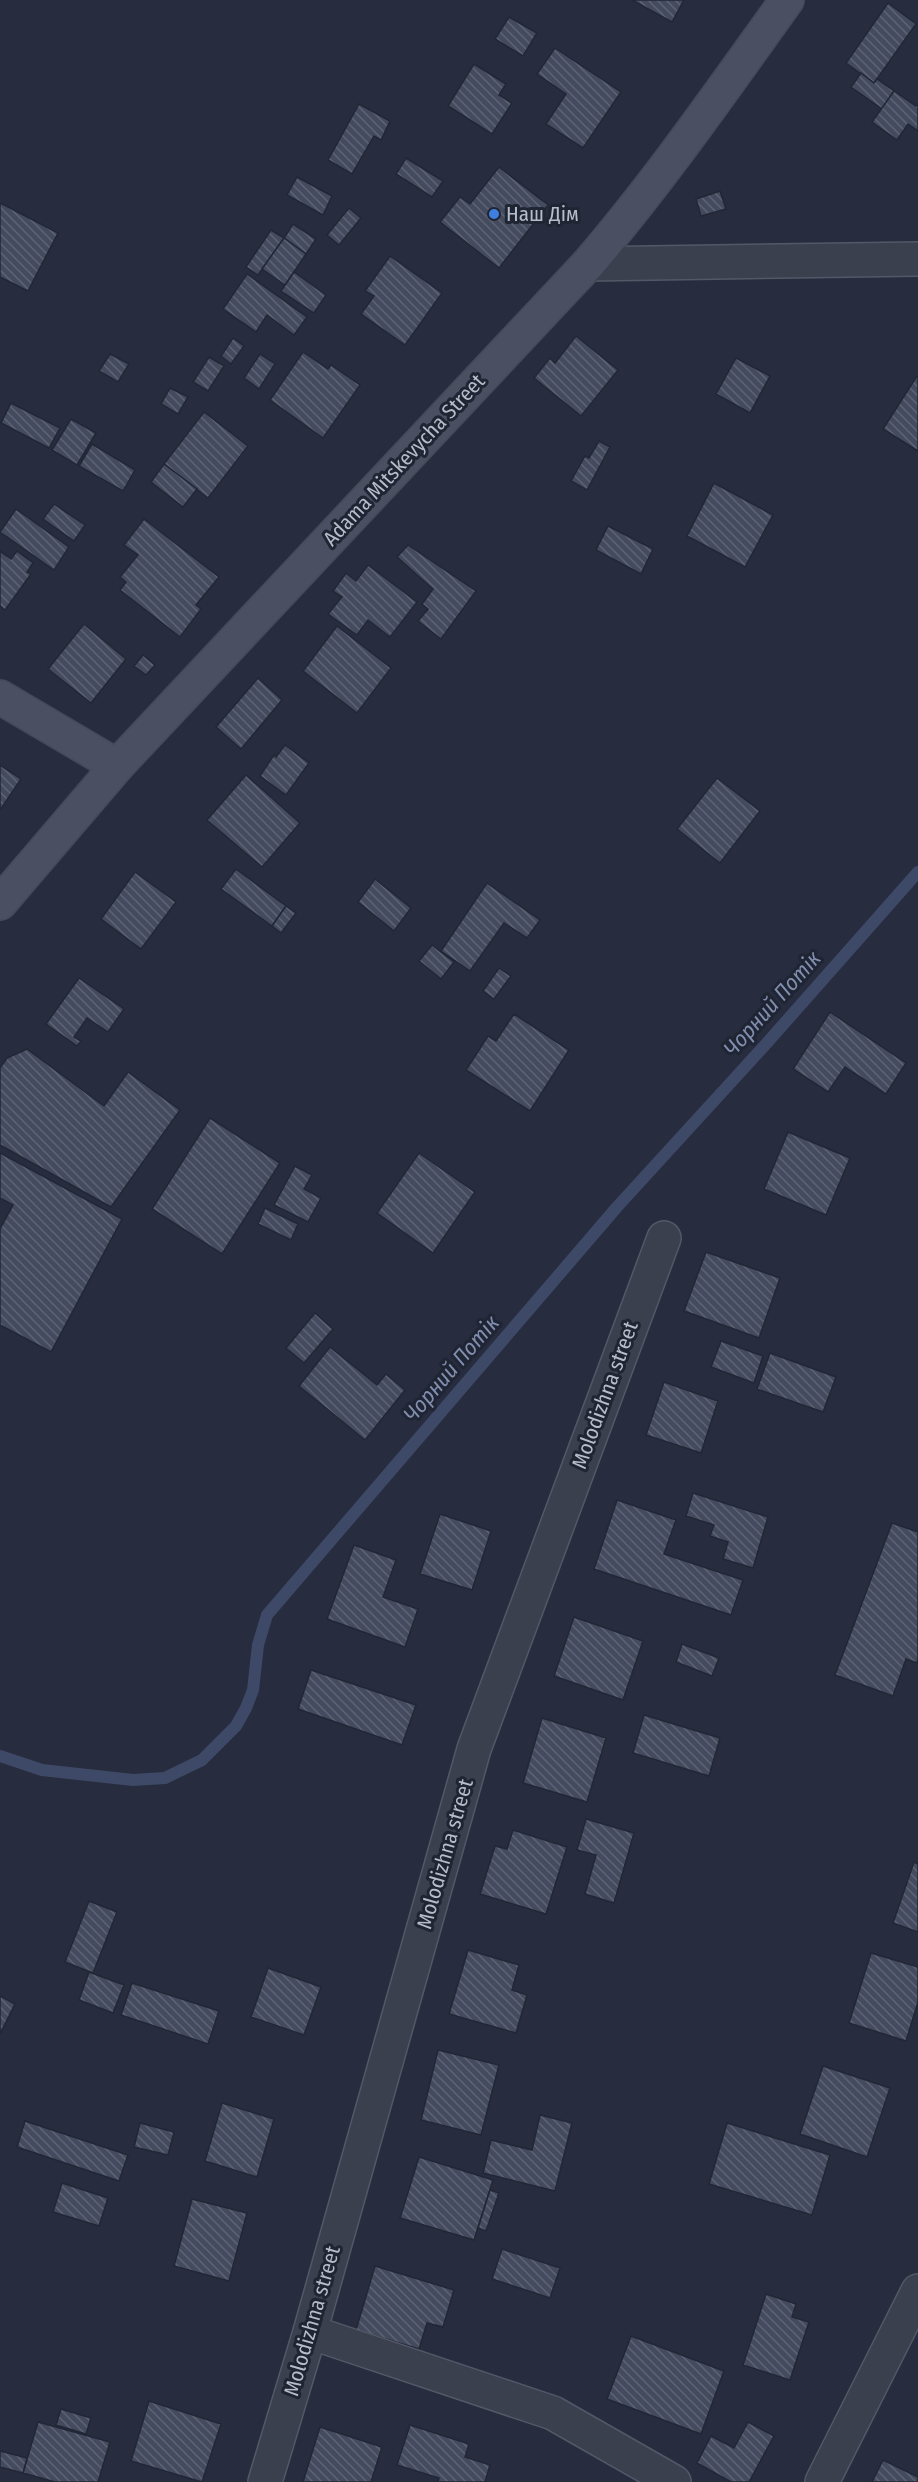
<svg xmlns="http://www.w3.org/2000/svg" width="918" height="2482" font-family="'Fira Sans Condensed',sans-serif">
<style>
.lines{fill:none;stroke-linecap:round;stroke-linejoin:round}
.stream{stroke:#3e4967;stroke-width:12}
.building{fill:url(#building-back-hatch);stroke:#222736;stroke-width:1.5}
.street-casing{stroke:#535867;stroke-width:36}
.secondary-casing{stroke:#454958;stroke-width:36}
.street{stroke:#3b404f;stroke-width:33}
.secondary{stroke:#4a4f62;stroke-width:33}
.shop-dot{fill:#3f7fe0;stroke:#202534;stroke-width:2}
.labels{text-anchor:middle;stroke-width:6;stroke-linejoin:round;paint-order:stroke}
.poi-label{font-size:21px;fill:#b8bcca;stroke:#202534;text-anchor:start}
.street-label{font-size:21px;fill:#b8bcca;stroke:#202534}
.water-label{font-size:22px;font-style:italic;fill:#818eaf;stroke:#202534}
</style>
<defs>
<pattern id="building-back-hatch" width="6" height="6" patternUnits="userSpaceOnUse" patternTransform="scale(1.5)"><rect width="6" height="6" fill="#444b5e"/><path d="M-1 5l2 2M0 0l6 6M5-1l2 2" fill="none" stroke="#5d6374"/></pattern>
</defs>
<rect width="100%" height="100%" fill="#272d3f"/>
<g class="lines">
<path class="stream" d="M0 1756 42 1770 133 1780 165 1778 202 1760 236 1726 246 1708 253 1690 258 1645 267 1615 617 1207 766 1044 918 872"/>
</g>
<g class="building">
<path d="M632 0H684L672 22Z"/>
<path d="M888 3 916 24 874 83 846 63Z"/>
<path d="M509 17 537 33 523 56 495 39Z"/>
<path d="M555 48 621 92 583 148 546 124 566 94 537 74Z"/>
<path d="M474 64 506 84 499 95 512 103 492 134 448 106Z"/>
<path d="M861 73 874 83 877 79 894 91 882 109 851 87Z"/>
<path d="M894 91 916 106 918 104V131L908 124 897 140 872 122Z"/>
<path d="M359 104 390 121 381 140 374 136 352 174 328 160Z"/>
<path d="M406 158 443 181 432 197 396 174Z"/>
<path d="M499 167 548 205 499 268 440 222 460 197 470 204Z"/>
<path d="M297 177 332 196 323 215 287 195Z"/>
<path d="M720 191 726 209 701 216 696 199Z"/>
<path d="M0 203 58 233 28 291 0 277Z"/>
<path d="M349 208 361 218 339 245 327 235Z"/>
<path d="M293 224 316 239 306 254 284 238Z"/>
<path d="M271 230 284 238 258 275 246 267Z"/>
<path d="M284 238 306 254 285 285 262 269Z"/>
<path d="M390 256 442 293 405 345 361 314 374 296 365 291Z"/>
<path d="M294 272 326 295 314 313 281 291Z"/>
<path d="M247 274 307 317 294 335 267 315 256 332 223 309Z"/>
<path d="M576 336 618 370 581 416 534 378 550 358 555 363Z"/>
<path d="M233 338 244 346 231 364 221 356Z"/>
<path d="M303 352 328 369 331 365 360 385 323 438 270 400Z"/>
<path d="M110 354 129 364 118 382 99 371Z"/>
<path d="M260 354 275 364 259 389 244 378Z"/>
<path d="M209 357 224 366 208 391 193 382Z"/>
<path d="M736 358 770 376 750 413 716 394Z"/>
<path d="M917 376 918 377V451L883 429Z"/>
<path d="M170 388 188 397 178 414 161 404Z"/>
<path d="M11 403 60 428 49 448 1 423Z"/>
<path d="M204 412 248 446 208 498 164 464Z"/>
<path d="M71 419 96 433 77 465 52 450Z"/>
<path d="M599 441 610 447 587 490 571 481 585 456 589 458Z"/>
<path d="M92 444 135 470 123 491 79 466Z"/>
<path d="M164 464 197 489 183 507 151 482Z"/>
<path d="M714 483 773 515 745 567 687 536Z"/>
<path d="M54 504 85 525 74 541 43 519Z"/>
<path d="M16 509 69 547 54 570 0 532Z"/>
<path d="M144 519 219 577 196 605 201 609 180 637 120 590 126 582 120 577 138 555 124 545Z"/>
<path d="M608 526 653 549 641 574 596 550Z"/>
<path d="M408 545 476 591 441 639 418 621 428 609 422 604 433 589 397 557Z"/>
<path d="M0 551 11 559 17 551 33 563 27 572 31 574 5 610 0 606Z"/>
<path d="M368 565 417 602 390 637 368 620 357 635 328 614 342 597 333 591 346 573 356 581Z"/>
<path d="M84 624 126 659 91 703 48 669Z"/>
<path d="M337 626 391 668 357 713 303 671Z"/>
<path d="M143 655 155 665 146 675 134 666Z"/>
<path d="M258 678 282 700 241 749 216 727Z"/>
<path d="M285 745 309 763 286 795 260 776 274 755 276 757Z"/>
<path d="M0 765 21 779 0 810Z"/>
<path d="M246 775 300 823 262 867 207 820Z"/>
<path d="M717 778 760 811 720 863 677 829Z"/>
<path d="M236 869 286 906 272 926 221 889Z"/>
<path d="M135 872 176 902 141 949 101 919Z"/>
<path d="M375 879 411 908 394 931 358 902Z"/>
<path d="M487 883 540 920 527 938 504 923 470 971 441 951Z"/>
<path d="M286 906 296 913 281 933 272 926Z"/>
<path d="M432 945 454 962 441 979 419 961Z"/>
<path d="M499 968 511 976 494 999 483 991Z"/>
<path d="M79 978 124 1009 108 1032 87 1018 74 1037 81 1041 77 1046 46 1024Z"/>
<path d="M830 1012 906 1063 886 1094 845 1067 828 1092 793 1069Z"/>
<path d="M514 1014 569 1050 530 1111 466 1070 488 1036 496 1041Z"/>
<path d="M27 1049 104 1106 128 1072 180 1110 111 1207 0 1145V1068L7 1058Z"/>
<path d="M210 1118 280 1163 222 1254 152 1209Z"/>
<path d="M788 1132 850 1158 826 1215 764 1189Z"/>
<path d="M0 1153 122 1219 51 1352 0 1325V1229L13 1205 0 1198Z"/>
<path d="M419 1153 475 1192 433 1253 377 1213Z"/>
<path d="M295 1166 312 1175 304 1189 321 1198 308 1222 274 1205Z"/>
<path d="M265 1208 298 1224 291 1240 258 1224Z"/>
<path d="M706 1252 780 1278 759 1338 684 1311Z"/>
<path d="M315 1313 333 1329 304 1363 286 1348Z"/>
<path d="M721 1341 763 1356 754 1383 711 1367Z"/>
<path d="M330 1347 377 1385 386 1374 405 1390 365 1440 299 1386Z"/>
<path d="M770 1353 836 1377 823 1412 757 1389Z"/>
<path d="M664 1382 718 1401 701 1453 646 1435Z"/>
<path d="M693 1493 768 1517 753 1568 723 1559 728 1542 710 1536 714 1525 686 1516Z"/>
<path d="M617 1500 676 1520 664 1554 743 1580 731 1615 594 1569Z"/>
<path d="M440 1514 491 1531 472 1590 420 1574Z"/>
<path d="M892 1523 918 1532V1659L917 1663 906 1659 893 1696 835 1675Z"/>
<path d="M354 1545 396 1560 383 1597 418 1609 405 1647 327 1619Z"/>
<path d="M574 1617 643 1641 623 1700 554 1676Z"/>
<path d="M682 1644 719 1658 712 1676 676 1662Z"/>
<path d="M311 1670 416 1705 402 1745 298 1709Z"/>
<path d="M644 1715 720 1738 709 1776 633 1753Z"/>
<path d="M542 1718 606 1738 587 1802 523 1783Z"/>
<path d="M586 1819 634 1833 614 1903 585 1894 596 1855 577 1850Z"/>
<path d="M513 1830 567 1847 546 1914 480 1894 495 1846 507 1849Z"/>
<path d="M914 1862 918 1864V1932L893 1923Z"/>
<path d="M89 1901 117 1912 93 1973 65 1962Z"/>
<path d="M468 1950 519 1965 512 1990 527 1995 516 2033 449 2014Z"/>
<path d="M871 1953 918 1967V2002L906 2041 849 2023Z"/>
<path d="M268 1968 321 1987 304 2035 251 2017Z"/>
<path d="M89 1972 124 1985 113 2013 79 2000Z"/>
<path d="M132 1983 219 2011 208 2044 121 2015Z"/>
<path d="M0 1996 15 2004 0 2034Z"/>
<path d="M438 2050 499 2065 481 2135 421 2120Z"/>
<path d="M823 2066 890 2088 867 2157 800 2134Z"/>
<path d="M222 2103 274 2119 257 2177 205 2161Z"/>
<path d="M540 2115 572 2123 555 2191 483 2173 491 2140 532 2150Z"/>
<path d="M25 2121 128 2155 119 2181 17 2147Z"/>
<path d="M140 2123 174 2132 168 2155 134 2147Z"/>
<path d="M727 2123 830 2155 812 2215 709 2184Z"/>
<path d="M419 2157 493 2180 474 2240 400 2218Z"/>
<path d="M62 2183 108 2198 99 2226 53 2212Z"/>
<path d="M490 2190 499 2193 486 2231 478 2228Z"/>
<path d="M192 2199 247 2213 229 2281 174 2266Z"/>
<path d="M502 2249 560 2268 550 2298 492 2279Z"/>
<path d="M375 2266 454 2290 443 2327 427 2323 419 2349 356 2330Z"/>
<path d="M766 2294 796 2304 792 2317 809 2322 790 2380 743 2365Z"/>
<path d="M631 2336 724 2371 701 2434 607 2399Z"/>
<path d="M149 2401 221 2424 202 2482 131 2461Z"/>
<path d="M61 2409 91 2418 86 2434 56 2425Z"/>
<path d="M38 2422 110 2442 98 2482H55L23 2473Z"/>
<path d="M748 2422 774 2436 749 2482H731L697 2463 711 2436 734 2448Z"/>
<path d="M410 2425 469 2444 465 2457 490 2465 485 2482H438L439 2478 397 2465Z"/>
<path d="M320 2427 382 2447 371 2482H303Z"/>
<path d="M0 2451 27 2458 23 2473 0 2467Z"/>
<path d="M883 2460 918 2477V2482H872Z"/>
</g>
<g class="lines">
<g class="street-casing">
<g id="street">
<path d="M588 264 918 259"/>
<path d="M310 2332 553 2413 674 2482"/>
<path d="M265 2482 310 2332 474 1749 664 1238"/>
<path d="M822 2482 918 2291"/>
</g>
</g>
<g class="secondary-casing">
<g id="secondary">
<path d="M0 697 117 766"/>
<path d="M0 903 117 766 588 264C660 180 723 89 787 0"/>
</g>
</g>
<use href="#street" class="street"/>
<use href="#secondary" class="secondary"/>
</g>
<circle class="shop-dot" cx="494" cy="214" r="6"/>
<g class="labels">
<g class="poi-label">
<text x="506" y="221">Наш Дім</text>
</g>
<g class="street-label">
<text transform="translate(404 460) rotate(-47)" y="7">Adama Mitskevycha Street</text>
<text transform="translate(605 1395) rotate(-70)" y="7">Molodizhna street</text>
<text transform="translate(445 1854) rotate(-74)" y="7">Molodizhna street</text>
<text transform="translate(312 2321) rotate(-74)" y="7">Molodizhna street</text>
</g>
<g class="water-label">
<text transform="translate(772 1003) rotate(-48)" y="8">Чорний Потік</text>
<text transform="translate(451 1368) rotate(-49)" y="8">Чорний Потік</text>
</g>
</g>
</svg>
